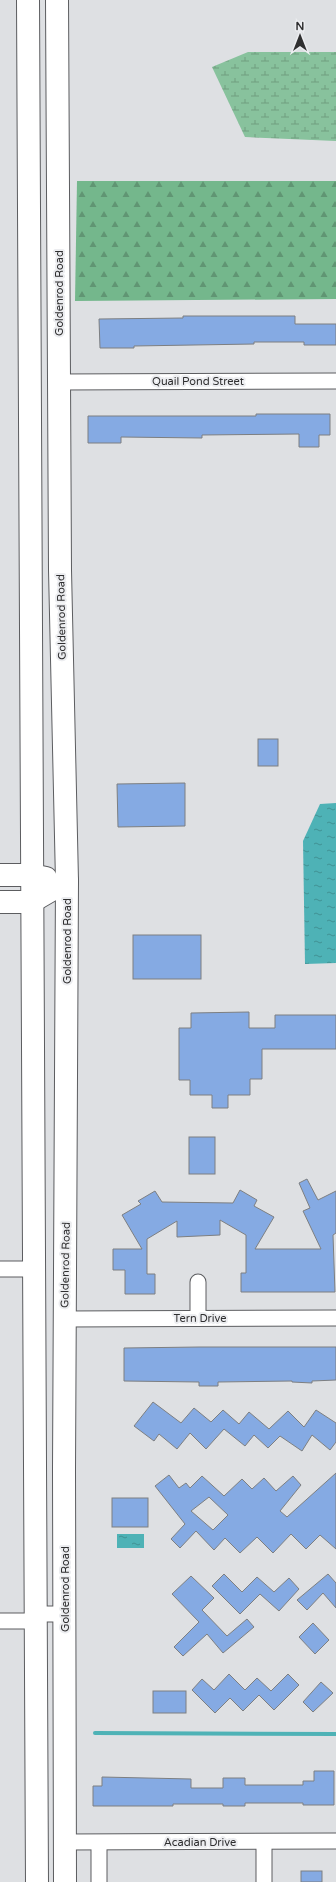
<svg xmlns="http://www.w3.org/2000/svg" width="336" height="1882" font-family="'Varela Round',sans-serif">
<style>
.forest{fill:url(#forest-firs)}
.wetland{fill:url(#wetland-marsh)}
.water{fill:url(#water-ripples)}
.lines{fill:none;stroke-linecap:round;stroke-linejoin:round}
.stream{stroke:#4eb2b6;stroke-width:4}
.building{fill:#85aae3;stroke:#7d7f81;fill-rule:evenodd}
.street-casing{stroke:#5c5d60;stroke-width:17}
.secondary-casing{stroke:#5c5d60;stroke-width:24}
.street{stroke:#fff;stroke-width:15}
.secondary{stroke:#fff;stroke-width:22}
.labels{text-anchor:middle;stroke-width:4;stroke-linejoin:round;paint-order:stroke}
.street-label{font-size:11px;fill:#2f2f30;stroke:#ecedf0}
</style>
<defs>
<pattern id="forest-firs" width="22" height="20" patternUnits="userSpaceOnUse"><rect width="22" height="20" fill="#74b78c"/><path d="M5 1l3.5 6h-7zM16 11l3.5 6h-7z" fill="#609573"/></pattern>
<pattern id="wetland-marsh" width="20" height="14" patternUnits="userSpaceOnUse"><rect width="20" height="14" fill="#88c29d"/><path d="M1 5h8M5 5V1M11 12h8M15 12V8" fill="none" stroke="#709e80"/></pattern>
<pattern id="water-ripples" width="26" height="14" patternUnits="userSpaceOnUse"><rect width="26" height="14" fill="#4eb2b6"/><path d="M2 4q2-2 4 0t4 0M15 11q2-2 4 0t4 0" fill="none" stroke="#419194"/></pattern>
</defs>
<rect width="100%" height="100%" fill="#dee0e3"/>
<path class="forest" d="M77 181H336V299L75 301Z"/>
<path class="wetland" d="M248 52H336V141L245 137 212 67Z"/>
<g class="water">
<path d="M336 803V963L305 964 303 841 320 804Z"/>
<rect x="117" y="1534" width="27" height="14"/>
</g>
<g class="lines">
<path class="stream" d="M95 1733 336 1734"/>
</g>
<g class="building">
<path d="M183 316H295V324H336V345H304V342H254V344L134 346V348H100L99 319 183 318Z"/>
<path d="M256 414H330V435H319V447H299V434L202 435V438L121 437V443H88V416H256Z"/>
<rect x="258" y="739" width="20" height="27"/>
<path d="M185 783V826L118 827 117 784Z"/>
<rect x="133" y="935" width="68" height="44"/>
<path d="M249 1012V1028H275V1015H336V1049H262V1079H250V1095H228V1108H212V1095H190V1080H179V1028H191V1013Z"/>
<rect x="189" y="1137" width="26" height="37"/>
<path d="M307 1179 318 1200 336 1191V1233L333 1235 335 1292H241V1273H246V1235L220 1220V1235L177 1237V1221L147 1239V1274H155V1294H125V1270H113V1249H142L122 1215 141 1204 138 1201 155 1191 162 1202 233 1203 240 1190 257 1200 254 1206 274 1217 255 1249H321L303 1211 310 1208 299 1183Z"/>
<path d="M199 1347H336V1380L312 1381V1383L292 1382V1381L218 1382V1386H199V1382L124 1381V1348Z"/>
<path d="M153 1402 181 1423 194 1408 211 1422 223 1410 239 1424 249 1412 269 1429 288 1411 304 1427 316 1410 336 1423V1442L330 1450 312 1435 302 1451 280 1436 268 1448 254 1435 245 1446 224 1429 206 1449 190 1433 177 1449 159 1434 154 1441 134 1426Z"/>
<path d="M336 1473V1549L320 1535 306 1549 291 1534 273 1553 257 1537 240 1553 225 1538 214 1550 196 1531 180 1548 171 1539 185 1524 155 1486 169 1475 179 1488 186 1483 190 1488 202 1476 224 1496 242 1479 252 1489 264 1478 276 1491 293 1476 301 1485 280 1511 287 1517ZM209 1497 228 1515 213 1530 191 1511Z"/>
<rect x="112" y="1498" width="36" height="29"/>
<path d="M224 1574 242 1592 257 1577 274 1592 289 1578 299 1589 279 1611 260 1594 240 1614 212 1586Z"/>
<path d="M328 1574 336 1583V1608L323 1593 307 1610 297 1600Z"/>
<path d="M191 1576 214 1598 202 1610 227 1636 247 1619 254 1627 223 1653 207 1634 183 1656 174 1647 199 1622 172 1594Z"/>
<path d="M313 1623 329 1640 315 1654 299 1637Z"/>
<path d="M229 1674 245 1690 257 1678 271 1691 288 1674 299 1685 274 1710 259 1695 243 1711 230 1698 215 1713 192 1690 202 1679 214 1690Z"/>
<path d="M321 1682 333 1693 313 1712 303 1702Z"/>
<rect x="153" y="1691" width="33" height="22"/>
<path d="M314 1771H334V1805H303V1803H245V1806H223V1804H173V1806H93V1786H102V1777L191 1779V1788H223V1778H245V1785H303V1781H314Z"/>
<rect x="301" y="1871" width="21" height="11"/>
</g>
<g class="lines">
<g class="street-casing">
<g id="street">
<path d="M59 382 336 381"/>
<path d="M0 1269H33"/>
<path d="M198 1282V1318"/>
<path d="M64 1319 336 1318"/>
<path d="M36 1614H65"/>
<path d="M0 1621H36"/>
<path d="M65 1842 336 1841"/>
<path d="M264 1842V1882"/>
<path d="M99 1882V1843"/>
</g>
</g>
<g class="secondary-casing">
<g id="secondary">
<path d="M28 0 37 1882"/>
<path d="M57 0 60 570 67 881 64 1469 65 1882"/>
<path d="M0 875H31L46 878"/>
<path d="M0 902H31L67 881"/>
</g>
</g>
<use href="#street" class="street"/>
<use href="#secondary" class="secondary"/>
</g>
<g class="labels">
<g class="street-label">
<text transform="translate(59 293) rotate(-90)" y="4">Goldenrod Road</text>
<text x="198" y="385">Quail Pond Street</text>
<text transform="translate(61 617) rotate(-91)" y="4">Goldenrod Road</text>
<text transform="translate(67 941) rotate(-90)" y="4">Goldenrod Road</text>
<text transform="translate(65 1265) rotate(-89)" y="4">Goldenrod Road</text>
<text x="200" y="1322">Tern Drive</text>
<text transform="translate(65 1589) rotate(-90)" y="4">Goldenrod Road</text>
<text x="200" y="1846">Acadian Drive</text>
</g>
</g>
<g transform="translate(300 36)" stroke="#ecedf0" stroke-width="3" paint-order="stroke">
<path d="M0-3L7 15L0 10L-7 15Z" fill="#2f2f30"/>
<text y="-6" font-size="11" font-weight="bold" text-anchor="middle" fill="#2f2f30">N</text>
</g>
</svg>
